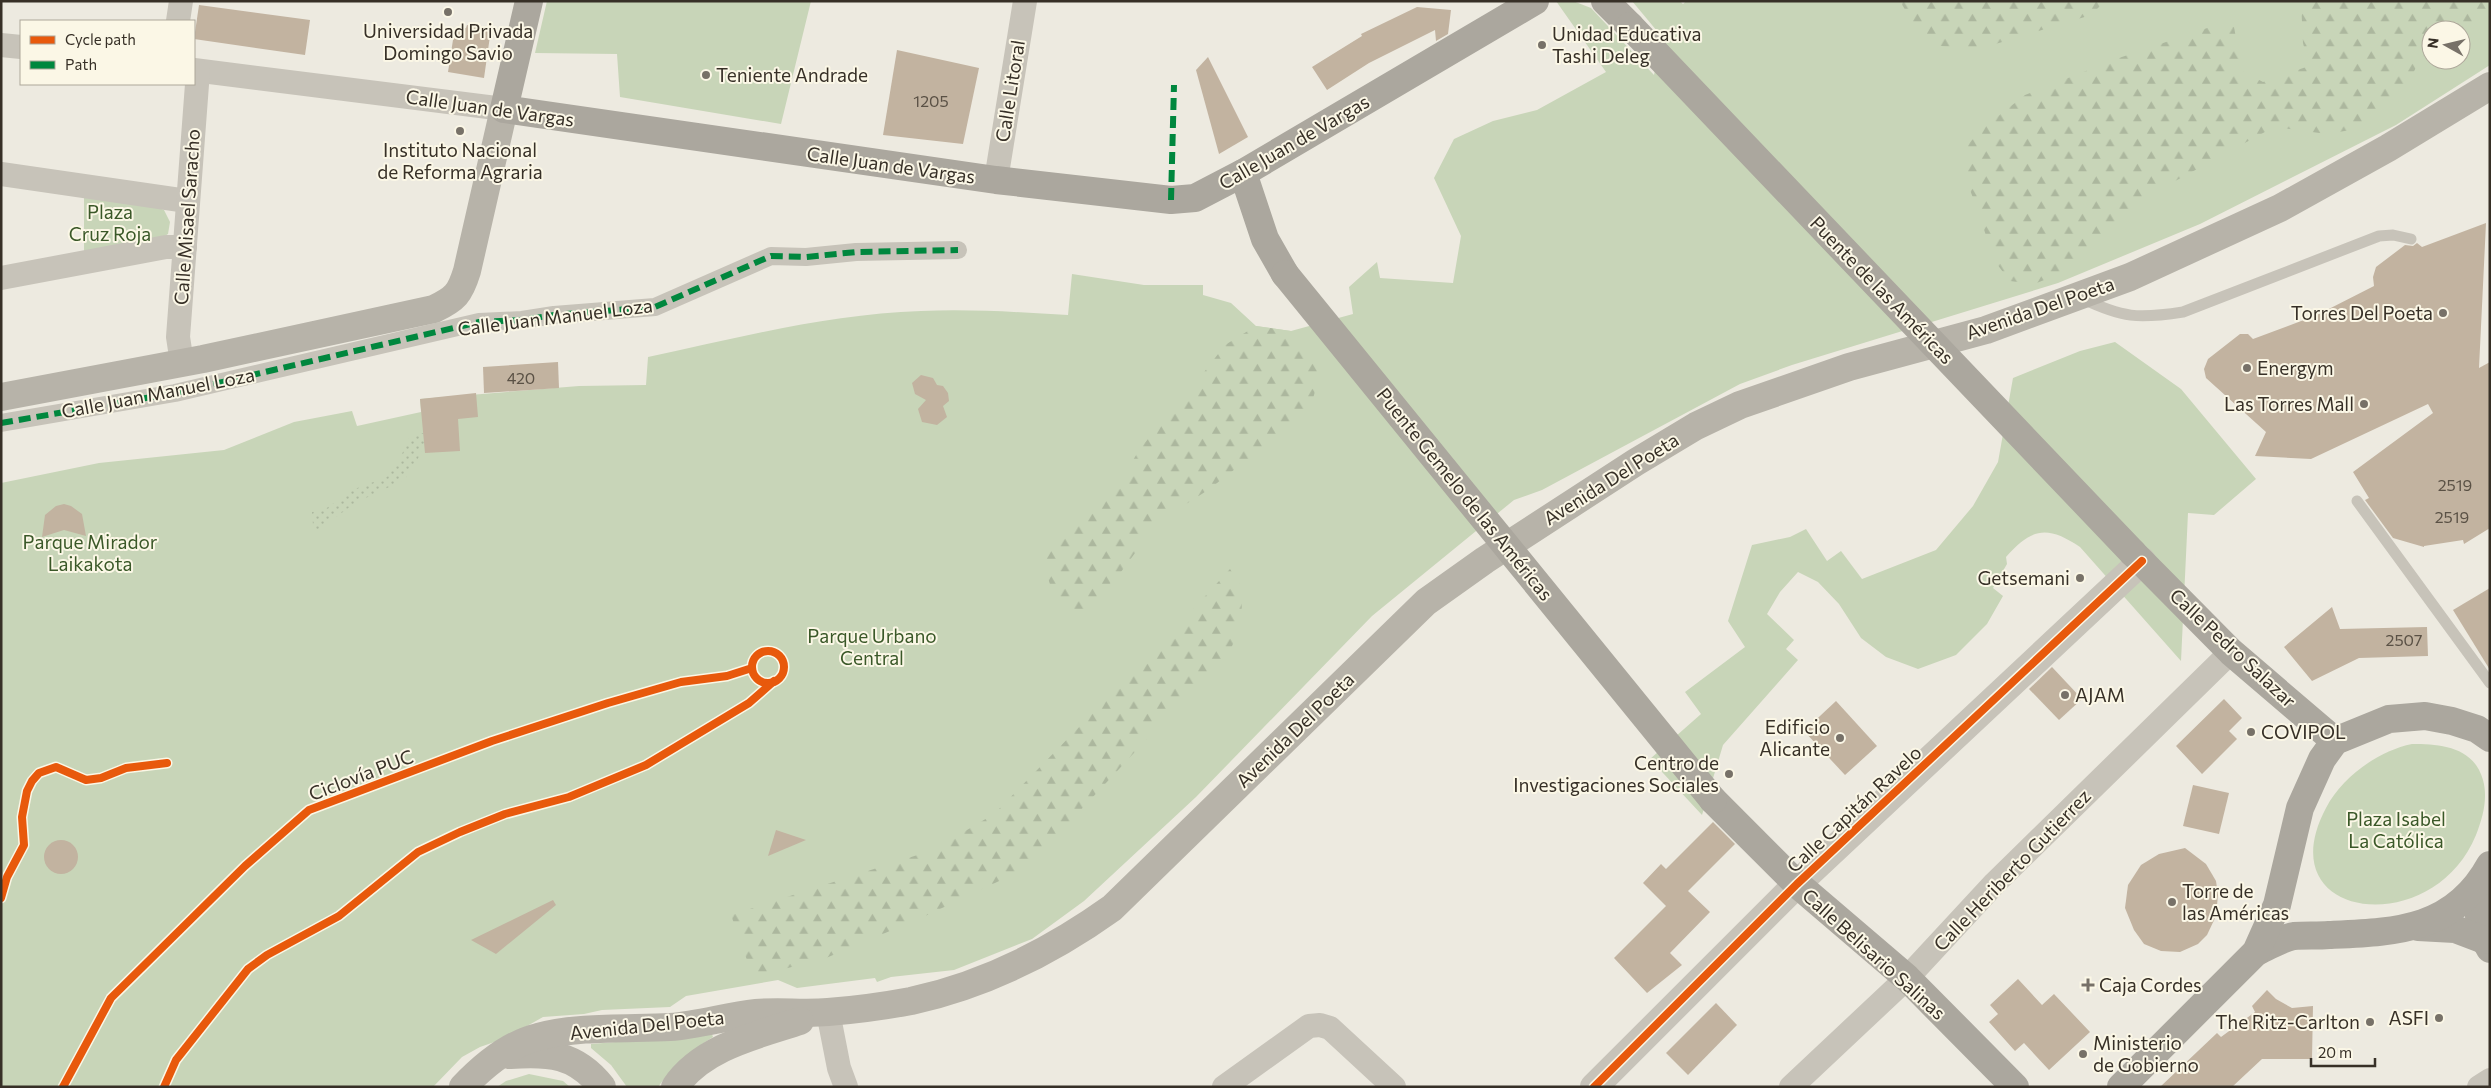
<svg xmlns="http://www.w3.org/2000/svg" width="2491" height="1088" font-family="Commissioner,sans-serif">
<style>
.green{fill:#c8d5b8;fill-rule:evenodd}
.forest{fill:url(#forest-firs)}
.garden{fill:url(#garden-dots)}
.building{fill:#c2b3a0}
.lines{fill:none;stroke-linecap:round;stroke-linejoin:round}
.service{stroke:#c7c3b9;stroke-width:11}
.pedestrian{stroke:#c7c3b9;stroke-width:18}
.minor{stroke:#c7c3b9;stroke-width:24}
.tertiary{stroke:#c7c3b9;stroke-width:28}
.secondary{stroke:#b7b3a9;stroke-width:28}
.primary{stroke:#aba79e;stroke-width:28}
.primary-bridge{stroke:#aba79e;stroke-width:28}
.quiet{stroke:#00873e;stroke-width:6;stroke-dasharray:12 6;stroke-linecap:butt}
.cycleway-casing{stroke:#fbf7e6;stroke-width:11}
.cycleway{stroke:#e8590c;stroke-width:8}
.poi-dot{fill:#777168;stroke:#fbf7e6;stroke-width:2}
.labels{text-anchor:middle;stroke-width:4;stroke-linejoin:round;paint-order:stroke}
.number-label{font-size:16px;fill:#5a5145}
.poi-label{font-size:19px;fill:#373027;stroke:#fbf7e6;text-anchor:start}
.street-label{font-size:19px;fill:#373027;stroke:#fbf7e6}
.park-label{font-size:19px;fill:#3a5828;stroke:#fbf7e6}
</style>
<defs>
<pattern id="forest-firs" width="22" height="20" patternUnits="userSpaceOnUse" patternTransform="scale(1.25)"><rect width="22" height="20" fill="#c8d5b8"/><path d="M5 1l3.5 6h-7zM16 11l3.5 6h-7z" fill="#acb79e"/></pattern>
<pattern id="garden-dots" width="8" height="8" patternUnits="userSpaceOnUse" patternTransform="scale(1.25)"><rect width="8" height="8" fill="#c8d5b8"/><path d="M2 2h.1M6 6h.1" fill="none" stroke="#acb79e" stroke-width="1.8" stroke-linecap="round"/></pattern>
</defs>
<rect width="100%" height="100%" fill="#edeae0"/>
<g class="green">
<path d="M547 1H811L781 124 620 97 617 54 535 53Z"/>
<path d="M1556 1H1573L1591 8 1654 75 1662 37 1632 1H1680L1683 4 1686 1H2490V65L2396 125 2200 224 2058 283 1792 365 1740 384 1542 490 1514 500 1372 616 1196 797 1084 901 1032 939 954 970 891 977 877 982 875 978 797 988 778 980 686 996 670 1007 602 1010 584 1014 543 1017 506 1038 480 1047 462 1057 433 1087H1V483L99 463 224 450 294 422 352 411 357 426 421 412 420 399 579 386 646 385 648 357C737 338 828 314 921 311 970 309 1019 312 1068 315L1072 274 1144 285H1203V295L1231 303 1256 326 1291 331 1353 314 1349 287 1377 262 1380 278 1453 283 1461 236 1434 178 1454 139 1493 121 1537 110 1606 72ZM2431 30H2461V60H2431Z"/>
<path d="M84 192 150 204 164 210 170 222 168 234 156 241 84 252Z"/>
<path d="M2115 342 2181 389 2256 479 2214 515 2188 513 2181 661 2080 547C2047 525 2032 528 2006 557L2007 564 1993 588 2003 596 1987 624 1956 655 1918 669 1886 657 1861 638 1839 604 1818 582 1798 572 1780 592 1767 614 1794 640 1786 649 1798 660 1723 745 1702 815 1650 759 1701 714 1685 692 1745 647 1728 621 1752 545 1790 537 1806 529 1827 561 1841 551 1862 579 1936 550 1973 506 1998 462 2013 378 2080 351Z"/>
<path d="M2412 744C2441 744 2474 747 2483 780 2488 798 2483 817 2476 835 2433 941 2266 921 2326 808 2342 777 2378 751 2412 744Z"/>
<path d="M712 1034 713 1037C690 1051 674 1065 658 1087H627L611 1065 591 1048V1044Z"/>
<path d="M529 1074 563 1081 570 1087H497L506 1081Z"/>
</g>
<g class="forest">
<path d="M1900 1H2105L2091 15 1976 50 1941 46 1911 20Z"/>
<path d="M2301 1H2490V16L2461 33V30H2431V51L2422 57 2408 82 2362 128 2327 134 2274 127 2135 203 2057 275 2034 284 2010 281 1993 259 1980 216 1965 177 1964 148 1988 124 2025 95 2116 59 2222 23 2234 27 2242 71 2263 82 2309 66 2303 43Z"/>
<path d="M1256 326 1291 331 1320 371 1310 411 1208 490 1158 522 1118 576 1074 619C1054 604 1047 577 1041 554L1061 543 1095 503 1124 475 1141 447 1188 393 1225 345Z"/>
<path d="M1230 569 1243 590 1240 630 1230 650 1064 828 1014 874 923 917 826 958 753 977 731 915 933 850 994 814 1176 628Z"/>
</g>
<path class="garden" d="M419 433H430L414 467 404 480 355 503 320 529 308 531 313 525 312 512 324 510 352 490 387 477 402 454 410 436Z"/>
<g class="building">
<path d="M199 5 310 20 305 55 194 39Z"/>
<path d="M1417 7 1451 10 1448 34 1436 41 1435 30 1369 63 1327 90 1312 67 1362 36 1361 34Z"/>
<path d="M467 25 491 29 484 78 448 72 455 27 466 28Z"/>
<path d="M897 50 979 68 963 144 883 135Z"/>
<path d="M1208 57 1248 137 1219 154 1196 70Z"/>
<path d="M2486 223 2479 368 2490 362V528L2464 544 2463 540 2424 546V547L2393 538 2365 500 2369 498 2353 472 2433 413 2428 404 2311 459 2255 456 2266 432 2206 378 2204 369 2208 359 2240 334H2248L2253 339 2317 315 2374 286 2373 277 2376 267 2405 245 2413 246 2417 243 2422 247Z"/>
<path d="M558 362 559 388 484 393 483 367Z"/>
<path d="M921 375 933 378 937 385 943 386 948 393 949 401 943 406 947 417 937 425 922 422 918 409 926 400 915 394 912 383Z"/>
<path d="M476 393 478 417 458 419 460 451 425 453 420 399Z"/>
<path d="M64 504 71 506 82 514 86 536 64 530 42 537 45 515 56 506Z"/>
<path d="M2490 588V670L2453 610Z"/>
<path d="M2332 607 2340 629 2427 627 2428 656 2359 658 2312 681 2284 647Z"/>
<path d="M2052 667 2082 699 2059 720 2029 689Z"/>
<path d="M2224 699 2242 718 2229 731 2237 739 2202 774 2176 746Z"/>
<path d="M1836 701 1877 746 1845 775 1804 731Z"/>
<path d="M2193 785 2229 793 2219 834 2183 826Z"/>
<path d="M1713 822 1735 844 1688 891 1710 912 1670 953 1682 965 1647 993 1614 958 1666 906 1643 883 1661 864 1666 869Z"/>
<path d="M776 830 806 840 768 856Z"/>
<circle cx="61" cy="857" r="17"/>
<path d="M2185 848 2206 864 2216 881 2218 895 2216 916 2207 935 2198 944 2180 952 2161 951 2144 944 2134 930 2125 908 2128 885 2141 865 2159 854Z"/>
<path d="M553 900 556 905 496 954 471 940Z"/>
<path d="M2018 979 2042 1005 2054 994 2090 1032 2049 1070 2024 1043 2015 1051 1989 1022 1998 1014 1990 1005Z"/>
<path d="M2267 990 2276 999 2292 1008 2313 1006 2312 1059H2262L2232 1087H2160L2217 1033 2221 1037 2255 1012 2252 1006Z"/>
<path d="M1716 1003 1737 1025 1688 1075 1666 1053Z"/>
</g>
<g class="lines">
<g class="service">
<path d="M2081 298C2123 318 2138 319 2183 312L2379 236 2393 235 2411 239"/>
<path d="M2357 501 2490 683"/>
</g>
<path class="pedestrian" d="M1 423 175 393 479 322 522 320 554 315 655 307 771 256 806 257 856 252 958 250"/>
<g class="minor">
<path d="M178 21 181 1"/>
<path d="M1 45 21 47"/>
<path d="M194 70 504 109"/>
<path d="M1 174 187 201"/>
<path d="M996 180 1025 1"/>
<path d="M1 278 166 247H185"/>
<path d="M182 363 178 337 198 71"/>
<path d="M828 1012 839 1068 846 1087"/>
<path d="M1224 1087 1309 1026 1320 1025 1330 1028 1394 1087"/>
<path d="M1791 1087 1907 978 1995 883 2231 652"/>
<path d="M2479 1087 2490 1080"/>
</g>
<path class="tertiary" d="M1594 1087 1797 884 2142 561"/>
<g class="secondary">
<path d="M1 397 203 359 434 309C455 299 460 294 467 271L504 109"/>
<path d="M510 1055C549 1052 576 1054 602 1087"/>
<path d="M463 1087C483 1066 509 1044 538 1037 576 1026 630 1029 670 1027 699 1025 727 1016 756 1013 780 1011 804 1014 828 1012 855 1010 884 1006 911 1001 984 985 1052 951 1112 908L1426 602 1485 560 1636 462 1696 426 1740 405 1849 367 1986 330 2130 277 2280 208 2388 148 2490 86"/>
<path d="M675 1087C702 1047 757 1035 800 1021"/>
</g>
<g class="primary">
<path d="M529 1 504 109 996 180 1171 200 1195 198 1243 173 1535 1"/>
<path d="M1605 1 1630 26"/>
<path d="M1243 173 1265 239 1285 274"/>
<path d="M2133 553 2231 652 2335 741"/>
<path d="M1713 800 1797 884 1907 978 2015 1087"/>
<path d="M2481 881C2476 905 2477 927 2490 949"/>
<path d="M2418 927 2455 929 2484 940"/>
<path d="M2256 952C2267 947 2282 938 2294 936 2305 935 2317 936 2329 935 2395 932 2454 931 2490 865"/>
<path d="M2121 1087 2256 952 2277 905 2300 808 2322 759 2335 741 2389 719 2425 716 2452 721 2477 729 2490 738"/>
</g>
<g class="primary-bridge">
<path d="M1630 26 2133 553"/>
<path d="M1285 274 1713 800"/>
</g>
<g class="quiet">
<path d="M1171 200 1174 85"/>
<path d="M1 423 175 393 479 322 522 320 554 315 655 307 771 256 806 257 856 252 958 250"/>
</g>
<g class="cycleway-casing">
<g id="cycleway">
<circle cx="768" cy="667" r="16"/>
<path d="M1 898 7 877 24 845 22 817 27 791 32 781 39 773 56 767 86 780 101 778 126 768 167 763"/>
<path d="M63 1087 111 998 245 866 309 810 492 741 608 703 681 682 727 676 752 668"/>
<path d="M164 1087 176 1060 248 969 267 955 339 916 418 852 460 832 505 814 569 797 646 765 749 703 774 681"/>
<path d="M1594 1087 1797 884 2142 561"/>
</g>
</g>
<use href="#cycleway" class="cycleway"/>
</g>
<g class="poi-dot">
<circle cx="448" cy="12" r="5"/>
<circle cx="1542" cy="45" r="5"/>
<circle cx="706" cy="75" r="5"/>
<circle cx="460" cy="131" r="5"/>
<circle cx="2443" cy="313" r="5"/>
<circle cx="2247" cy="368" r="5"/>
<circle cx="2364" cy="404" r="5"/>
<circle cx="2080" cy="578" r="5"/>
<circle cx="2065" cy="695" r="5"/>
<circle cx="2251" cy="732" r="5"/>
<circle cx="1840" cy="738" r="5"/>
<circle cx="1729" cy="774" r="5"/>
<circle cx="2172" cy="902" r="5"/>
<path d="M2085.5 977.5h5v5h5v5h-5v5h-5v-5h-5v-5h5z"/>
<circle cx="2439" cy="1018" r="5"/>
<circle cx="2370" cy="1022" r="5"/>
<circle cx="2083" cy="1054" r="5"/>
</g>
<g class="labels">
<g class="number-label">
<text x="931" y="107">1205</text>
<text x="521" y="384">420</text>
<text x="2455" y="491">2519</text>
<text x="2452" y="523">2519</text>
<text x="2404" y="646">2507</text>
</g>
<g class="poi-label">
<text x="448" y="38" text-anchor="middle">Universidad Privada<tspan x="448" dy="22">Domingo Savio</tspan></text>
<text x="1552" y="41">Unidad Educativa<tspan x="1552" dy="22">Tashi Deleg</tspan></text>
<text x="716" y="82">Teniente Andrade</text>
<text x="460" y="157" text-anchor="middle">Instituto Nacional<tspan x="460" dy="22">de Reforma Agraria</tspan></text>
<text x="2433" y="320" text-anchor="end">Torres Del Poeta</text>
<text x="2257" y="375">Energym</text>
<text x="2354" y="411" text-anchor="end">Las Torres Mall</text>
<text x="2070" y="585" text-anchor="end">Getsemani</text>
<text x="2075" y="702">AJAM</text>
<text x="1830" y="734" text-anchor="end">Edificio<tspan x="1830" dy="22">Alicante</tspan></text>
<text x="2261" y="739">COVIPOL</text>
<text x="1719" y="770" text-anchor="end">Centro de<tspan x="1719" dy="22">Investigaciones Sociales</tspan></text>
<text x="2182" y="898">Torre de<tspan x="2182" dy="22">las Américas</tspan></text>
<text x="2099" y="992">Caja Cordes</text>
<text x="2429" y="1025" text-anchor="end">ASFI</text>
<text x="2360" y="1029" text-anchor="end">The Ritz-Carlton</text>
<text x="2093" y="1050">Ministerio<tspan x="2093" dy="22">de Gobierno</tspan></text>
</g>
<g class="street-label">
<text transform="translate(1010 91) rotate(-81)" y="7">Calle Litoral</text>
<text transform="translate(490 108) rotate(8)" y="7">Calle Juan de Vargas</text>
<text transform="translate(1294 142) rotate(-30)" y="7">Calle Juan de Vargas</text>
<text transform="translate(891 165) rotate(8)" y="7">Calle Juan de Vargas</text>
<text transform="translate(187 217) rotate(-86)" y="7">Calle Misael Saracho</text>
<text transform="translate(1882 290) rotate(46)" y="7">Puente de las Américas</text>
<text transform="translate(2040 308) rotate(-19)" y="7">Avenida Del Poeta</text>
<text transform="translate(555 317) rotate(-7)" y="7">Calle Juan Manuel Loza</text>
<text transform="translate(158 393) rotate(-11)" y="7">Calle Juan Manuel Loza</text>
<text transform="translate(1611 479) rotate(-32)" y="7">Avenida Del Poeta</text>
<text transform="translate(1465 494) rotate(51)" y="7">Puente Gemelo de las Américas</text>
<text transform="translate(2233 648) rotate(43)" y="7">Calle Pedro Salazar</text>
<text transform="translate(1295 730) rotate(-44)" y="7">Avenida Del Poeta</text>
<text transform="translate(361 775) rotate(-21)" y="7">Ciclovía PUC</text>
<text transform="translate(1854 809) rotate(-43)" y="7">Calle Capitán Ravelo</text>
<text transform="translate(2012 870) rotate(-46)" y="7">Calle Heriberto Gutierrez</text>
<text transform="translate(1874 954) rotate(42)" y="7">Calle Belisario Salinas</text>
<text transform="translate(647 1025) rotate(-6)" y="7">Avenida Del Poeta</text>
</g>
<g class="park-label">
<text x="110" y="219">Plaza<tspan x="110" dy="22">Cruz Roja</tspan></text>
<text x="90" y="549">Parque Mirador<tspan x="90" dy="22">Laikakota</tspan></text>
<text x="872" y="643">Parque Urbano<tspan x="872" dy="22">Central</tspan></text>
<text x="2396" y="826">Plaza Isabel<tspan x="2396" dy="22">La Católica</tspan></text>
</g>
</g>
<rect width="2491" height="1088" fill="none" stroke="#373027" stroke-width="5"/>
<rect x="20" y="20" width="175" height="65" fill="#fbf7e6" stroke="#ada79a"/>
<rect x="30" y="36" width="25" height="8" fill="#e8590c" stroke="#ada79a"/>
<text x="65" y="45" font-size="15" fill="#373027">Cycle path</text>
<rect x="30" y="61" width="25" height="8" fill="#00873e" stroke="#ada79a"/>
<text x="65" y="70" font-size="15" fill="#373027">Path</text>
<g transform="translate(2446 45) rotate(278)"><circle r="24" fill="#fbf7e6" stroke="#ada79a"/>
<path d="M0-4L9 19L0 12L-9 19Z" fill="#777168"/>
<text y="-8" font-size="14" font-weight="bold" text-anchor="middle" fill="#373027">N</text>
</g>
<path d="M2311 1058v8h64v-8" fill="none" stroke="#373027" stroke-width="2.5"/>
<text x="2318" y="1058" font-size="15" fill="#373027" stroke="#fbf7e6" stroke-width="4" paint-order="stroke">20 m</text>
</svg>
